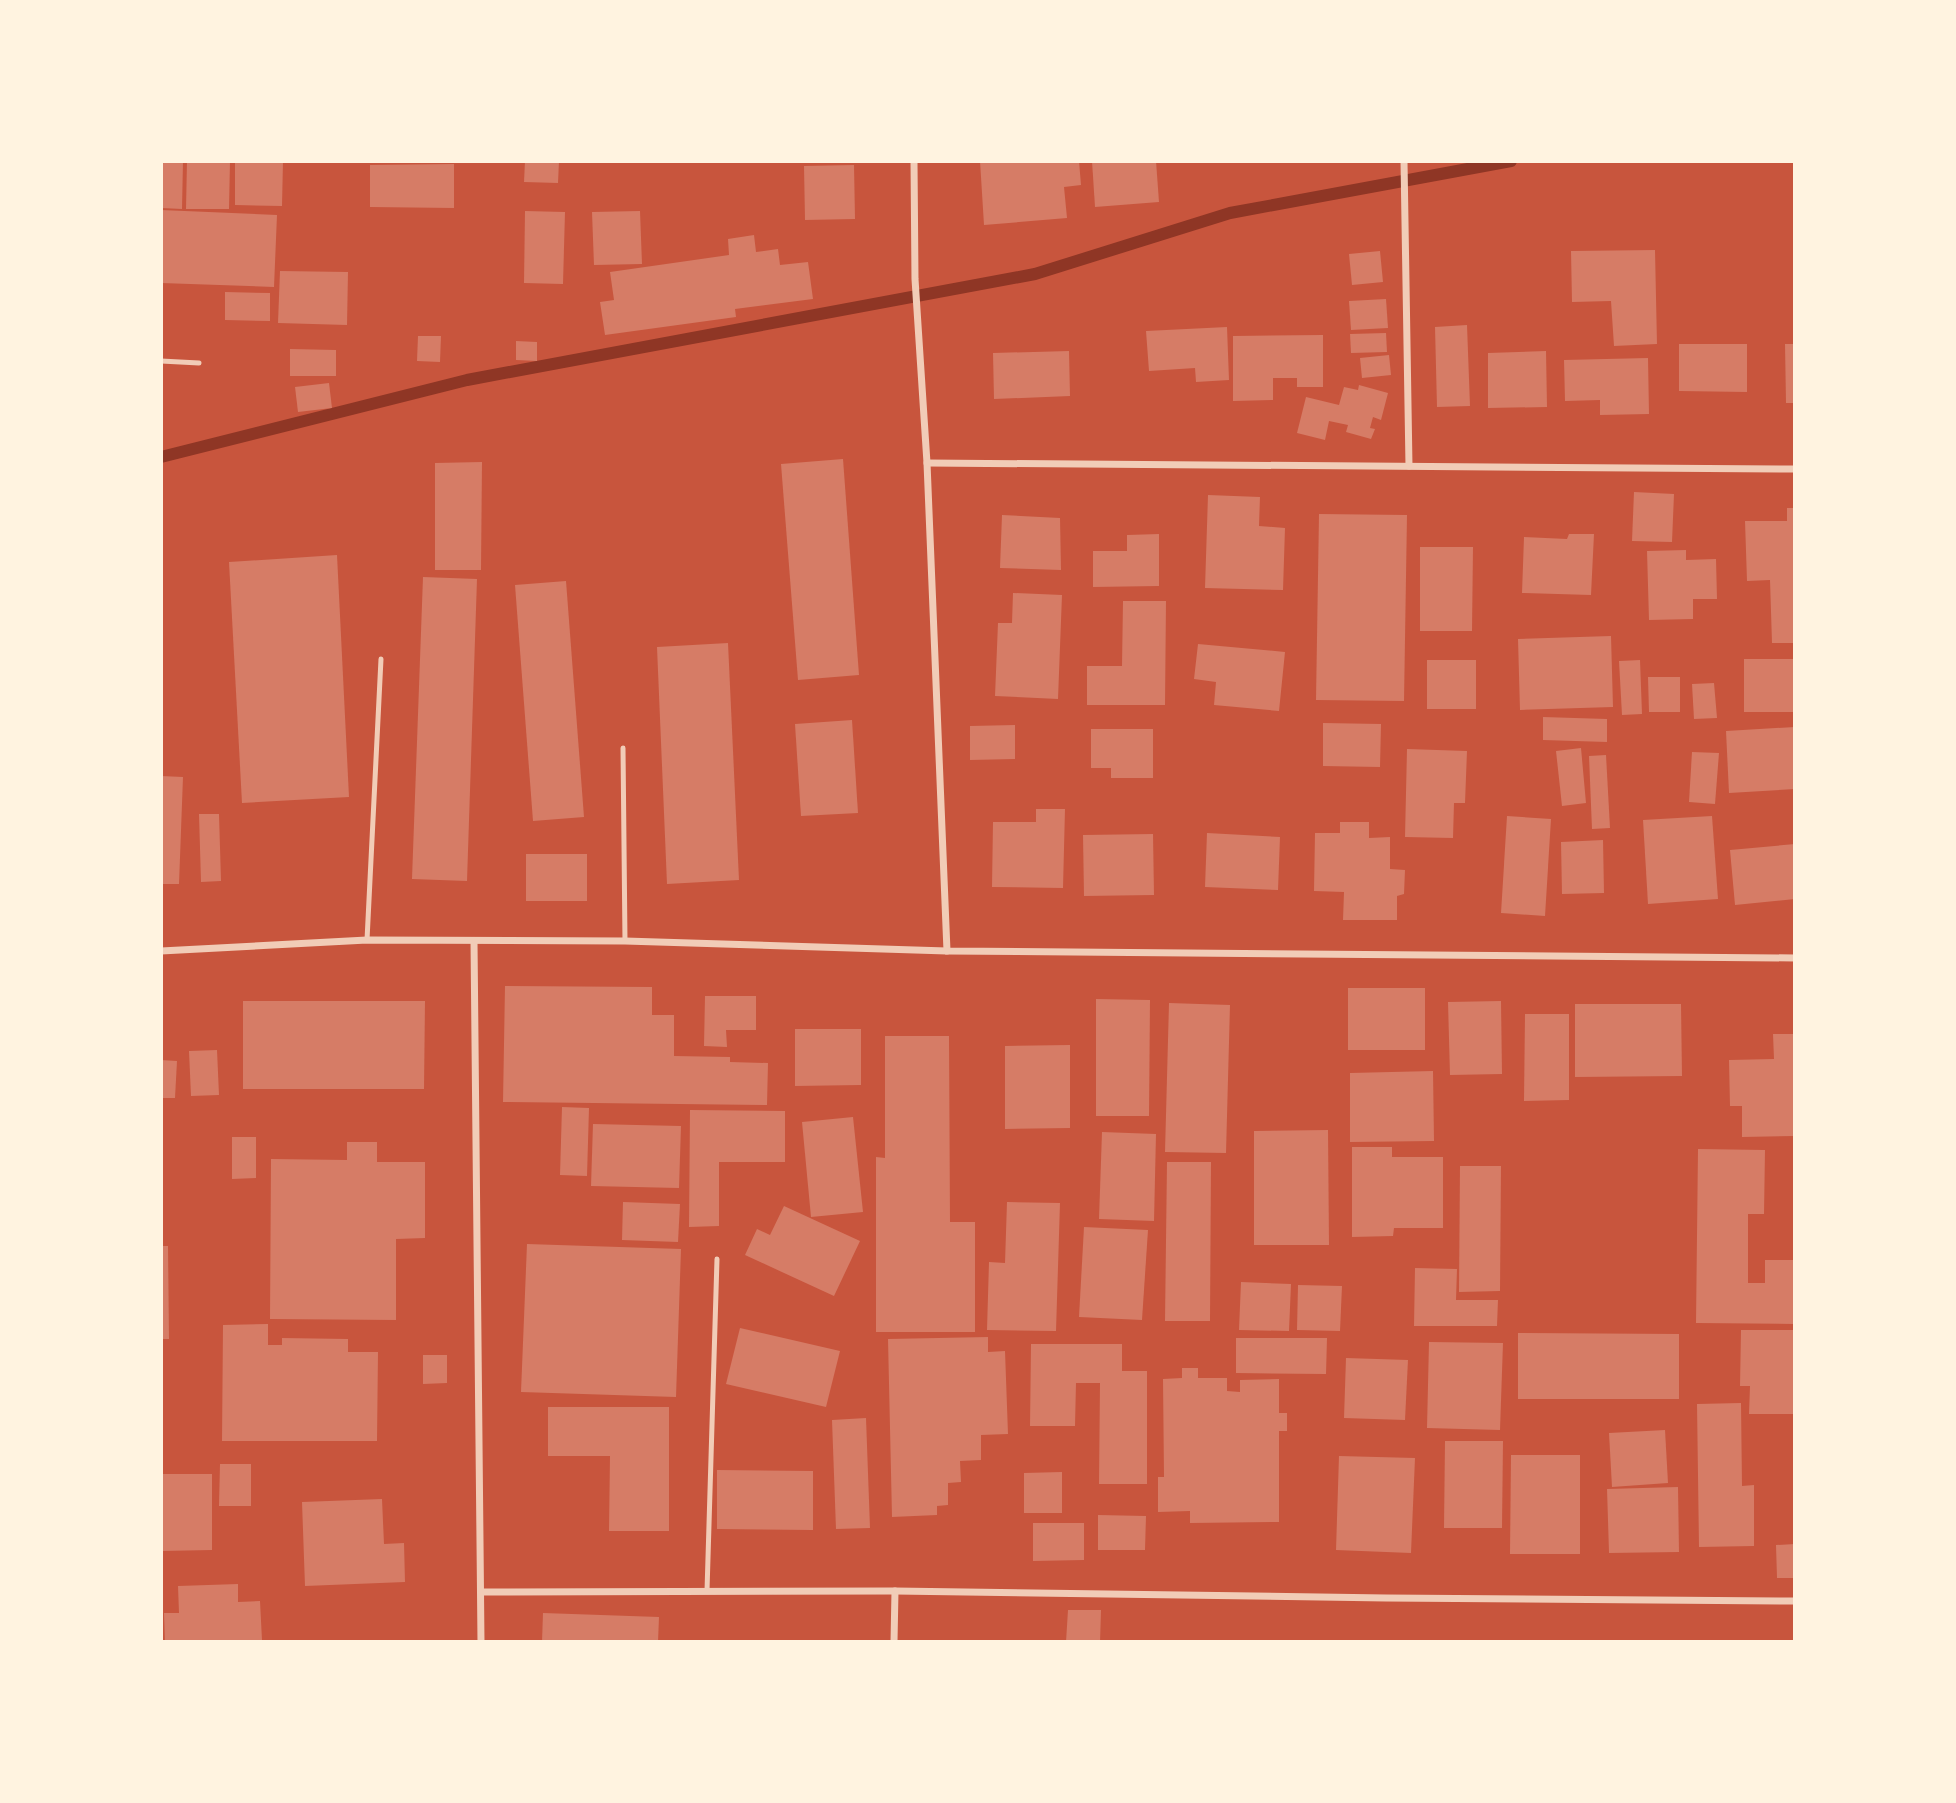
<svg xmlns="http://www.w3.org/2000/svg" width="1956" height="1803" font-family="'IBM Plex Serif',serif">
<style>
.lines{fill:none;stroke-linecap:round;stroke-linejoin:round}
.stream{stroke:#8f3625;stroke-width:12}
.building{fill:#d67c66}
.service{stroke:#f1ccb7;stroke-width:5}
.minor{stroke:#f1ccb7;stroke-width:7}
</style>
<rect width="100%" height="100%" fill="#c8553d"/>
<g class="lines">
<path class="stream" d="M161 457 467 380 1035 274 1230 213 1511 161"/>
</g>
<g class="building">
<path d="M161 161H183L182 209 161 208Z"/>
<path d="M187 161H230L229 209H186Z"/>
<path d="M235 161H283L282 206 235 205Z"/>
<path d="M525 161H559L558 183 524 182Z"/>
<path d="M980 161H1079L1081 185 1064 187 1067 218 984 225Z"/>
<path d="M1092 161H1156L1159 202 1095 207Z"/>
<path d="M454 164V208L370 207V165Z"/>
<path d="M854 165 855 219 805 220 804 166Z"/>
<path d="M161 210 277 215 274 287 161 283Z"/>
<path d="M525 211 565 212 563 284 524 283Z"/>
<path d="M640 211 642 264 594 265 592 212Z"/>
<path d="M754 235 756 252 778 249 780 265 808 262 813 299 735 309 736 317 605 335 600 302 614 300 610 272 729 255 728 239Z"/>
<path d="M1655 250 1657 344 1614 346 1611 301 1572 302 1571 251Z"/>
<path d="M1380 251 1383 282 1352 285 1349 254Z"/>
<path d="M280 271 348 272 347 325 278 323Z"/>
<path d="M225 292 270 293V321L225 320Z"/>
<path d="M1386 299 1388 328 1351 330 1349 301Z"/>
<path d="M1467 325 1470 406 1437 407 1435 327Z"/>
<path d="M1227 327 1229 380 1196 382 1195 368 1149 371 1146 331Z"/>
<path d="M1386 333 1387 352 1351 353 1350 334Z"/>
<path d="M1323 335V387H1297V378H1273V400L1233 401V336Z"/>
<path d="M418 336H441L440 362 417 361Z"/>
<path d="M516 341 537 342V361L516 360Z"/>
<path d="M1679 344H1747V392L1679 391Z"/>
<path d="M1785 344H1795V403H1786Z"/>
<path d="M290 349 336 350V376H290Z"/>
<path d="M1069 351 1070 396 994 399 993 353Z"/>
<path d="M1546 351 1547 407 1488 408V353Z"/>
<path d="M1389 355 1391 375 1362 378 1360 358Z"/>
<path d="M1648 358 1649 414 1600 415V400L1565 401 1564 360Z"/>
<path d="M329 383 332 408 298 412 295 387Z"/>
<path d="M1359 385 1388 393 1381 420 1373 417 1370 428 1375 429 1371 439 1346 432 1348 425 1329 421 1325 440 1297 433 1306 397 1339 405 1344 387 1358 390Z"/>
<path d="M843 459 859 675 798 680 781 464Z"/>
<path d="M482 462 481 570H435V463Z"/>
<path d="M1634 492 1674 494 1672 542 1632 541Z"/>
<path d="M1208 495 1260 497 1259 526 1285 528 1283 590 1205 588Z"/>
<path d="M1787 508H1795V643H1772L1770 580 1747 581 1745 521H1787Z"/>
<path d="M1319 514 1407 515 1404 701 1316 700Z"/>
<path d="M1002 515 1060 518 1061 570 1000 568Z"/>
<path d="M1159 534V586L1093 587V551H1127V535Z"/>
<path d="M1569 534H1594L1591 595 1522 593 1524 537 1567 539Z"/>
<path d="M1420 547H1473L1472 631H1420Z"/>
<path d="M1686 550V560L1716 559 1717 599H1693V619L1649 620 1647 551Z"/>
<path d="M337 555 349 797 242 803 229 562Z"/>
<path d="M423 577 477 579 467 881 412 879Z"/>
<path d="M566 581 584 817 533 821 515 585Z"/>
<path d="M1013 593 1062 595 1058 699 995 696 998 623H1012Z"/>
<path d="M1123 601H1166L1165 705H1087V666H1122Z"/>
<path d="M1611 636 1613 707 1520 710 1518 639Z"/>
<path d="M728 643 739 880 667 884 657 647Z"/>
<path d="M1198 644 1285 652 1279 711 1214 705 1216 682 1194 679Z"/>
<rect x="1744" y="659" width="51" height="53"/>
<rect x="1427" y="660" width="49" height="49"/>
<path d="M1640 660 1642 714 1622 715 1619 661Z"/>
<path d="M1648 677H1680V712H1649Z"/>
<path d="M1714 683 1717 718 1694 719 1692 684Z"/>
<path d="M1543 717 1607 719V742L1543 740Z"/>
<path d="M852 720 858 813 801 816 795 724Z"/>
<path d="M1323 723 1381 724 1380 767 1323 766Z"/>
<path d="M1015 725V759L970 760V726Z"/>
<path d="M1795 727V789L1729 793 1726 731Z"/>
<path d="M1091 729H1153V778H1111V768H1091Z"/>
<path d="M1581 748 1586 803 1562 806 1556 751Z"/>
<path d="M1407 749 1467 751 1465 803H1454L1453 838 1405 837Z"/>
<path d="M1692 752 1719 753 1715 804 1689 802Z"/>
<path d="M1606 755 1610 828 1592 829 1589 756Z"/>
<path d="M161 776 183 777 179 884H161Z"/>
<path d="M1036 809H1065L1063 888 992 887 993 822H1036Z"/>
<path d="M199 814H219L221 881 201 882Z"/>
<path d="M1507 816 1551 819 1545 916 1501 913Z"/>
<path d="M1712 816 1718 899 1648 904 1643 820Z"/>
<path d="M1340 822H1369V838L1390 837V869L1405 870 1404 894 1397 896V920H1343L1344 892 1314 891 1315 833H1340Z"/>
<path d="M1207 833 1280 837 1278 890 1205 887Z"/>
<path d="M1153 834 1154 895 1084 896 1083 835Z"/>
<path d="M1603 840 1604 893 1562 894 1561 842Z"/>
<path d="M1795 844V899L1735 905 1730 850Z"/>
<rect x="526" y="854" width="61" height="47"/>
<path d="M505 986 652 987V1015H674V1056L730 1057V1062L768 1063 767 1105 503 1102Z"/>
<rect x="1348" y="988" width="77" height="62"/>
<path d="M705 996H756V1030H726L727 1047 704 1046Z"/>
<path d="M1096 999 1150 1000 1149 1116H1096Z"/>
<path d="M243 1001H425L424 1089H243Z"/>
<path d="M1501 1001 1502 1074 1450 1075 1448 1002Z"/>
<path d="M1169 1003 1230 1005 1226 1153 1165 1152Z"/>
<path d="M1575 1004H1681L1682 1076 1575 1077Z"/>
<path d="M1525 1014H1569V1100L1524 1101Z"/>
<path d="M795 1029H861V1085L795 1086Z"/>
<path d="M1773 1034H1795V1136L1742 1137V1106H1730L1729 1060 1774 1059Z"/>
<path d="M885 1036H949L950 1222H975V1332H876V1157L885 1158Z"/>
<path d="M1070 1045V1128L1005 1129V1046Z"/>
<path d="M217 1050 219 1095 191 1096 189 1051Z"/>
<path d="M161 1060 177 1061 175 1098H161Z"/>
<path d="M1433 1071 1434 1141 1350 1142V1073Z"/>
<path d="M562 1107 589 1108 587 1176 560 1175Z"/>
<path d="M690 1110 785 1111V1162H719V1226L689 1227Z"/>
<path d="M853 1117 863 1212 811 1217 802 1122Z"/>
<path d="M593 1124 681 1126 679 1188 591 1186Z"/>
<path d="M1328 1130 1329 1245H1254V1131Z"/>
<path d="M1102 1132 1156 1134 1154 1221 1099 1219Z"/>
<path d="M232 1137H256V1178L232 1179Z"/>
<path d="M347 1142H377V1162H425V1238L396 1239V1320L270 1319 271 1159 347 1160Z"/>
<path d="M1352 1147H1392V1157H1443V1228H1394L1393 1236 1352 1237Z"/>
<path d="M1698 1149 1765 1150 1764 1214H1748V1283H1765V1260H1795V1324L1696 1323Z"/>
<path d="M1167 1162H1211L1210 1321H1165Z"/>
<path d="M1460 1166H1501L1500 1291 1459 1292Z"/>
<path d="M623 1202 680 1204 678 1242 622 1240Z"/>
<path d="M1007 1202 1060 1203 1056 1331 987 1330 989 1262 1005 1263Z"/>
<path d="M784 1206 860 1241 834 1296 745 1255 757 1229 770 1235Z"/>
<path d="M1084 1227 1148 1230 1142 1320 1079 1317Z"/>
<path d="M527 1244 681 1249 676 1397 521 1392Z"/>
<path d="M161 1246H168L169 1339H161Z"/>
<path d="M1415 1268 1457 1269 1456 1300H1498L1497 1326H1414Z"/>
<path d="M1241 1282 1291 1284 1289 1331 1239 1330Z"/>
<path d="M1298 1285 1342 1286 1340 1331 1297 1330Z"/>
<path d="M268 1324V1345H282V1338L348 1339V1352H378L377 1441H222L223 1325Z"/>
<path d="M740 1328 840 1351 826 1407 726 1384Z"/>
<path d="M1741 1330H1795V1414H1749L1750 1386H1740Z"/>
<path d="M1518 1333 1679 1334V1399H1518Z"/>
<path d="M988 1337V1352L1005 1351 1008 1434 981 1435V1460L960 1461 961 1482 948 1483V1505L937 1506V1515L892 1517 888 1339Z"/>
<path d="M1236 1338H1327L1326 1374 1236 1373Z"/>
<path d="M1429 1342 1503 1343 1500 1430 1427 1428Z"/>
<path d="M1031 1344H1122V1371H1147V1484H1099L1100 1383H1076L1075 1426H1030Z"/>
<path d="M423 1355H447V1383L423 1384Z"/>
<path d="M1346 1358 1408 1360 1405 1420 1344 1418Z"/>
<path d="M1182 1368H1198V1378H1227V1391L1240 1392V1380L1279 1379V1413H1287V1431H1279V1522L1190 1523V1511L1158 1512V1477H1164L1163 1379 1182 1378Z"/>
<path d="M1741 1403 1742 1486 1754 1485V1546L1699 1547 1697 1404Z"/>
<path d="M548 1407H669V1531H609L610 1456H548Z"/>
<path d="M866 1418 870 1528 836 1529 832 1420Z"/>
<path d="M1665 1430 1668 1483 1612 1487 1609 1433Z"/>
<path d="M1445 1441H1503L1502 1528H1444Z"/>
<path d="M1511 1455H1580V1554H1510Z"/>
<path d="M1339 1456 1415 1458 1411 1553 1336 1550Z"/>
<path d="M220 1464H251V1506H219Z"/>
<path d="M717 1470 813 1471V1530L717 1529Z"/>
<path d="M1062 1472V1513H1024V1473Z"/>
<path d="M161 1474H212V1550L161 1551Z"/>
<path d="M1678 1487 1679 1552 1609 1553 1607 1489Z"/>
<path d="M382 1499 384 1544 404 1543 405 1582 305 1586 302 1502Z"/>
<path d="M1098 1515 1146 1516 1145 1550H1098Z"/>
<path d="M1033 1523H1084V1560L1033 1561Z"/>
<path d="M1795 1544V1578H1777L1776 1545Z"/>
<path d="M238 1584V1602L260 1601 262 1640 243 1642H165L164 1613H179L178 1586Z"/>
<path d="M1068 1610H1101L1100 1642H1066Z"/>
<path d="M543 1613 659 1617 658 1642H542Z"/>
</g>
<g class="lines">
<g class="service">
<path d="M161 361 199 363"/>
<path d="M623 748 625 941"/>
<path d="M367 940 381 659"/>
<path d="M707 1591 717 1259"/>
</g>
<g class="minor">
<path d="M914 161 915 279 927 463 947 951"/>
<path d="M1404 161 1409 466"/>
<path d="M927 463 1795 469"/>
<path d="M474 941 481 1642"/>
<path d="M161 951 367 940 625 941 947 951 1795 958"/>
<path d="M482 1592 895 1591 1386 1598 1795 1601"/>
<path d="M894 1642 895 1591"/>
</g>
</g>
<rect width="1956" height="1803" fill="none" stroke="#fff3e0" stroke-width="326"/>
</svg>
